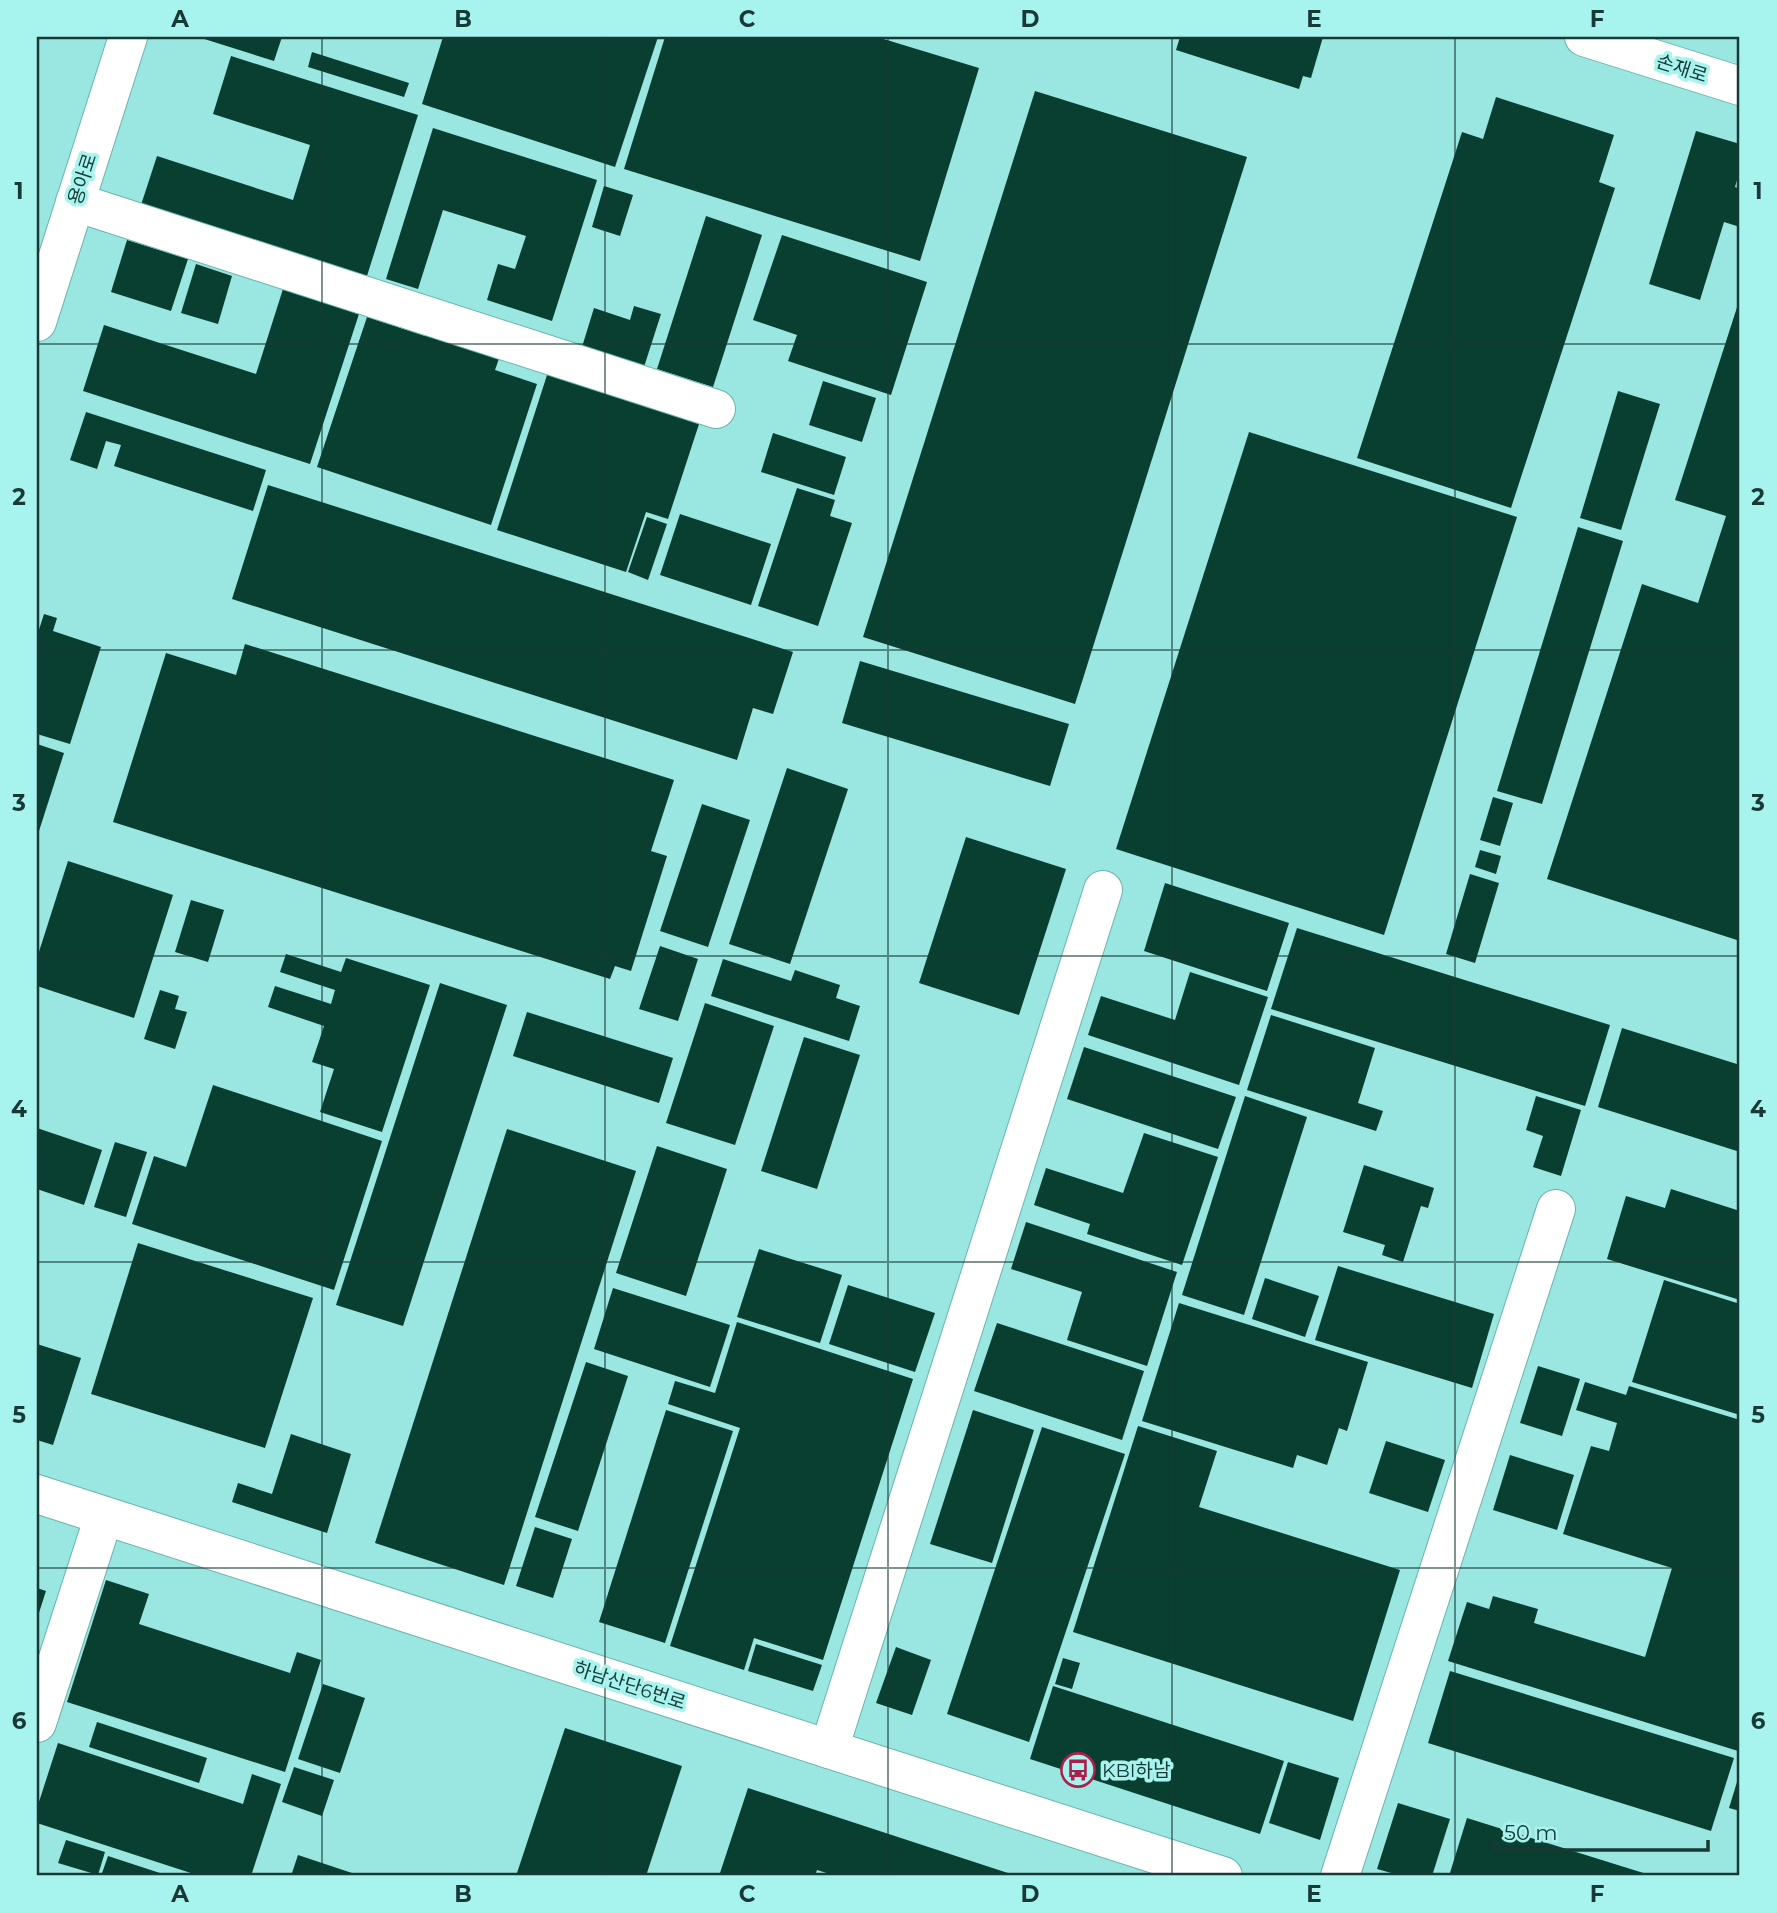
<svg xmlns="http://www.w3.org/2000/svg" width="1777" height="1913" font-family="Montserrat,'Noto Sans KR',sans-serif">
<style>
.building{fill:#093f30}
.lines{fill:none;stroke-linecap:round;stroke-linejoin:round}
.minor-casing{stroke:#69b4ae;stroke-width:40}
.minor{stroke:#fff;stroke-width:38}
.grid{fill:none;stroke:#193937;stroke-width:2;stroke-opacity:0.55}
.labels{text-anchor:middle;stroke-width:7;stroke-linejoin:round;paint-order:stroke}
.street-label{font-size:19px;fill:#193937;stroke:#a7f3ed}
.poi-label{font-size:19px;fill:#193937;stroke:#a7f3ed;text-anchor:start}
.neatline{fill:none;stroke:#193937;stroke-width:2.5}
.grid-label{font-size:23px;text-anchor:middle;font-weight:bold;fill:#193937}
</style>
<rect width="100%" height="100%" fill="#9ae6e0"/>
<g class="building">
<path d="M198 37H282L274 61Z"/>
<path d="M443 37H658L615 167 422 104Z"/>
<path d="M665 37H877L979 68 920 261 624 169Z"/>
<path d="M1180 37H1323L1311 78 1303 76 1299 89 1176 50Z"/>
<path d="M312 52 409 83 404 97 308 67Z"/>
<path d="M231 56 418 115 366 279 140 208 157 156 293 200 310 145 213 114Z"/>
<path d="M1035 91 1247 157 1075 704 863 637Z"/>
<path d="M1496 97 1614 135 1599 182 1615 188 1511 508 1357 458 1462 132 1483 139Z"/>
<path d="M433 128 597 180 552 321 487 300 498 264 515 269 526 236 443 210 418 289 386 279Z"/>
<path d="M1696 131 1740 144V170L1735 187 1740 189V227L1724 222 1700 300 1649 284Z"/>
<path d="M604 186 633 195 620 236 592 227Z"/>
<path d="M706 216 762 235 713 387 657 369Z"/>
<path d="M782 235 927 282 891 395 788 361 797 335 753 320Z"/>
<path d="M127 240 188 259 171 311 111 292Z"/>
<path d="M196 264 232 276 218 324 181 313Z"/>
<path d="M283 289 359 314 310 464 83 391 104 325 256 374Z"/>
<path d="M1740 298V941L1547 879 1642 584 1698 603 1726 516 1675 500Z"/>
<path d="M634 306 661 314 644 367 582 347 594 308 630 320Z"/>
<path d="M367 317 425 336 427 328 501 353 495 370 537 384 491 525 317 467Z"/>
<path d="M548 372 700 421 668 519 646 512 626 572 497 530Z"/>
<path d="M823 381 876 398 862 442 809 425Z"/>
<path d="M1618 391 1660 404 1621 530 1580 518Z"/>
<path d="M86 412 266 470 253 511 114 466 121 445 106 441 97 469 70 460Z"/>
<path d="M1249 432 1517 517 1384 935 1116 849Z"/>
<path d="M773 433 846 457 834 495 761 472Z"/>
<path d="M268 485 793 652 773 714 753 708 737 760 232 599Z"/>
<path d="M797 488 835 500 830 516 852 523 818 626 758 606Z"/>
<path d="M680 514 771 544 751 605 660 575Z"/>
<path d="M647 517 667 524 648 580 628 572Z"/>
<path d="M1578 527 1623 541 1542 804 1497 791Z"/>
<path d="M44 614 57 618 53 631 101 647 70 744 37 734V636Z"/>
<path d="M245 644 674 780 651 851 667 856 631 971 615 966 610 979 113 822 166 653 236 675Z"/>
<path d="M860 661 1069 724 1050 786 842 723Z"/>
<path d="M37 744 64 753 39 831 37 830Z"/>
<path d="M787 768 848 789 790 964 729 944Z"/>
<path d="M1493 797 1513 803 1500 846 1480 840Z"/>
<path d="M702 804 750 820 708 947 660 931Z"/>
<path d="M966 837 1066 869 1019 1015 919 983Z"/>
<path d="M1480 850 1501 856 1496 874 1475 867Z"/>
<path d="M68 861 173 895 134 1018 37 986V958Z"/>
<path d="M1470 874 1499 883 1475 963 1446 954Z"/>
<path d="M1165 883 1289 923 1267 991 1144 951Z"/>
<path d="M191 900 224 910 208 962 175 952Z"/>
<path d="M1297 928 1610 1025 1585 1106 1271 1009Z"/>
<path d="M660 946 698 959 678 1021 639 1009Z"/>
<path d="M286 954 341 972 346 958 430 985 382 1132 320 1112 334 1069 312 1062 324 1026 268 1007 275 986 331 1004 335 990 280 972Z"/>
<path d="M723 959 791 981 795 970 840 985 836 998 860 1006 849 1041 711 996Z"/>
<path d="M1190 972 1268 997 1239 1085 1088 1035 1101 996 1175 1020Z"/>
<path d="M440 983 507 1005 403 1326 336 1305Z"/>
<path d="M160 990 179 996 175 1009 187 1012 175 1049 144 1039Z"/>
<path d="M705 1003 774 1026 735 1145 666 1123Z"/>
<path d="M527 1012 673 1058 659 1103 513 1056Z"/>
<path d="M1271 1015 1375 1048 1358 1103 1383 1111 1376 1131 1247 1090Z"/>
<path d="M1622 1028 1740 1065V1152L1598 1107Z"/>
<path d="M804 1037 860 1055 817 1189 761 1171Z"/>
<path d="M1084 1047 1236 1097 1218 1149 1067 1099Z"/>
<path d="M213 1085 382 1141 334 1290 132 1224 154 1156 186 1167Z"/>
<path d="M1245 1096 1307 1117 1244 1315 1182 1295Z"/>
<path d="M1536 1096 1581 1110 1561 1176 1533 1167 1543 1136 1526 1130Z"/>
<path d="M37 1128 102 1150 84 1205 37 1189Z"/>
<path d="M507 1129 636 1171 504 1585 375 1543Z"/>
<path d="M1144 1133 1218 1157 1182 1265 1087 1234 1090 1224 1034 1205 1046 1168 1123 1193Z"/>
<path d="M115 1142 147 1152 126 1217 94 1207Z"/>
<path d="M657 1146 727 1169 686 1296 616 1273Z"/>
<path d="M1364 1165 1434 1188 1428 1208 1421 1206 1403 1262 1382 1255 1385 1245 1343 1232Z"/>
<path d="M1671 1189 1740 1211V1300L1607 1259 1626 1196 1665 1208Z"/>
<path d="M1026 1222 1177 1272 1147 1366 1067 1340 1082 1292 1011 1269Z"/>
<path d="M138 1243 313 1298 265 1448 91 1394Z"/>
<path d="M759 1249 842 1275 820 1343 737 1317Z"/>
<path d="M1338 1266 1494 1314 1472 1388 1315 1340Z"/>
<path d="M1265 1278 1319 1296 1305 1337 1252 1319Z"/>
<path d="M1664 1280 1740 1304V1415L1632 1382Z"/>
<path d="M848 1285 935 1313 915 1372 829 1344Z"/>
<path d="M613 1288 730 1325 710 1387 594 1349Z"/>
<path d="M1179 1303 1368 1362 1347 1431 1339 1428 1327 1465 1297 1455 1293 1468 1142 1421Z"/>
<path d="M737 1322 913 1379 823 1660 754 1638 744 1670 670 1646 740 1428 668 1404 675 1381 715 1393Z"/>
<path d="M997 1323 1144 1371 1122 1440 974 1391Z"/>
<path d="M37 1344 81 1358 53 1445 37 1440Z"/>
<path d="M586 1362 628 1376 578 1531 535 1517Z"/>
<path d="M1538 1366 1580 1379 1562 1436 1520 1423Z"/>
<path d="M1585 1382 1626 1395 1629 1386 1740 1420V1743L1738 1751 1448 1661 1467 1602 1489 1609 1493 1596 1538 1609 1534 1623 1645 1657 1672 1568 1563 1534 1591 1446 1609 1451 1617 1423 1576 1410Z"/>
<path d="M666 1410 733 1431 665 1643 599 1622Z"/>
<path d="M973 1410 1034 1430 992 1563 930 1544Z"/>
<path d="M1138 1426 1217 1451 1199 1507 1400 1570 1353 1721 1073 1632Z"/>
<path d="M1042 1427 1125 1454 1029 1742 947 1714Z"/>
<path d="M291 1434 351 1454 327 1533 232 1502 238 1483 272 1494Z"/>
<path d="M1386 1441 1445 1460 1428 1512 1369 1493Z"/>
<path d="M1510 1455 1574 1475 1557 1530 1493 1510Z"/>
<path d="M535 1527 572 1539 553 1598 516 1586Z"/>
<path d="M106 1580 149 1594 139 1624 290 1673 297 1652 321 1660 285 1772 67 1702Z"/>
<path d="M37 1588 46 1591 37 1619Z"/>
<path d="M756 1644 822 1665 813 1691 748 1671Z"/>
<path d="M896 1647 931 1660 912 1715 876 1703Z"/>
<path d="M1063 1658 1080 1663 1072 1689 1055 1684Z"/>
<path d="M1450 1671 1734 1758 1711 1831 1428 1743Z"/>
<path d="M323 1684 365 1698 340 1773 298 1759Z"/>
<path d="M1053 1686 1284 1761 1260 1834 1030 1759Z"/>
<path d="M97 1722 207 1758 199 1783 89 1747Z"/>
<path d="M565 1728 682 1766 646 1876H516Z"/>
<path d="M58 1743 243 1804 252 1774 281 1784 251 1876H200L37 1823V1808Z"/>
<path d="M1288 1762 1339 1778 1320 1840 1269 1823Z"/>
<path d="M294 1767 334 1780 322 1816 282 1802Z"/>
<path d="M1737 1782 1740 1783V1811L1729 1808Z"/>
<path d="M748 1788 1017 1876H836L817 1870 815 1876H732L720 1873Z"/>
<path d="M1398 1803 1450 1819 1432 1876H1402L1377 1869Z"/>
<path d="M1467 1818 1653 1876H1449Z"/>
<path d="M66 1840 105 1852 98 1875 58 1863Z"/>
<path d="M298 1855 361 1876H291Z"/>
<path d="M108 1856 169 1876H101Z"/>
</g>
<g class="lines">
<g class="minor-casing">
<g id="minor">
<path d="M1584 37 1740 86"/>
<path d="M75 202 716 409"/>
<path d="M37 322 128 37"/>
<path d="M37 1494 1223 1876"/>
<path d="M37 1723 104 1516"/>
<path d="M829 1749 1103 890"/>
<path d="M1340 1876 1556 1209"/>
</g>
</g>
<use href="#minor" class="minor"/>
</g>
<path class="grid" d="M322 37V1876M605 37V1876M888 37V1876M1172 37V1876M1455 37V1876M37 344H1740M37 650H1740M37 956H1740M37 1262H1740M37 1568H1740"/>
<defs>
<g id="bus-ring" transform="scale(1.75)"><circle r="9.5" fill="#a7f3ed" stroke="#af1d4b" stroke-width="1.5"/><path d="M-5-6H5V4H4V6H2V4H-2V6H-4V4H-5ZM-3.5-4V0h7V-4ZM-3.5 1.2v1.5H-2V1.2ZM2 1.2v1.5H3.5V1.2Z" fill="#af1d4b"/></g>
</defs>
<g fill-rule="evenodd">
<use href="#bus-ring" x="1078" y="1770"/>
</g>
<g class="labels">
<g class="street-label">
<text transform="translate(1682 68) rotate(18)" y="7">손재로</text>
<text transform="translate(82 179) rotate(-72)" y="7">용아로</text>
<text transform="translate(630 1685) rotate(18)" y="7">하남산단6번로</text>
</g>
<g class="poi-label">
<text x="1102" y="1777">KBI하남</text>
</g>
</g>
<rect width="1777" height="1913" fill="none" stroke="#a7f3ed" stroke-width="77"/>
<path d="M1494 1840v10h214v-10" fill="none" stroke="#193937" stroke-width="3.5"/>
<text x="1504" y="1840" font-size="21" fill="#193937" stroke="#a7f3ed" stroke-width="5" paint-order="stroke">50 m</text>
<rect x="38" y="38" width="1700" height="1836" class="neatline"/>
<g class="grid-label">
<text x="180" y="27">A</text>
<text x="463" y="27">B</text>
<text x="747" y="27">C</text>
<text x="1030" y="27">D</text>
<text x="1314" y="27">E</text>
<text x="1597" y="27">F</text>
<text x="19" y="199">1</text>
<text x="1758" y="199">1</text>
<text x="19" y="505">2</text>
<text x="1758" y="505">2</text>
<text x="19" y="811">3</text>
<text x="1758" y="811">3</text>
<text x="19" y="1117">4</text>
<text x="1758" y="1117">4</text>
<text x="19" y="1423">5</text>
<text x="1758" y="1423">5</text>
<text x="19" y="1729">6</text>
<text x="1758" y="1729">6</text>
<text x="180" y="1902">A</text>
<text x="463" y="1902">B</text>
<text x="747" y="1902">C</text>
<text x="1030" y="1902">D</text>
<text x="1314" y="1902">E</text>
<text x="1597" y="1902">F</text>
</g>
</svg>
